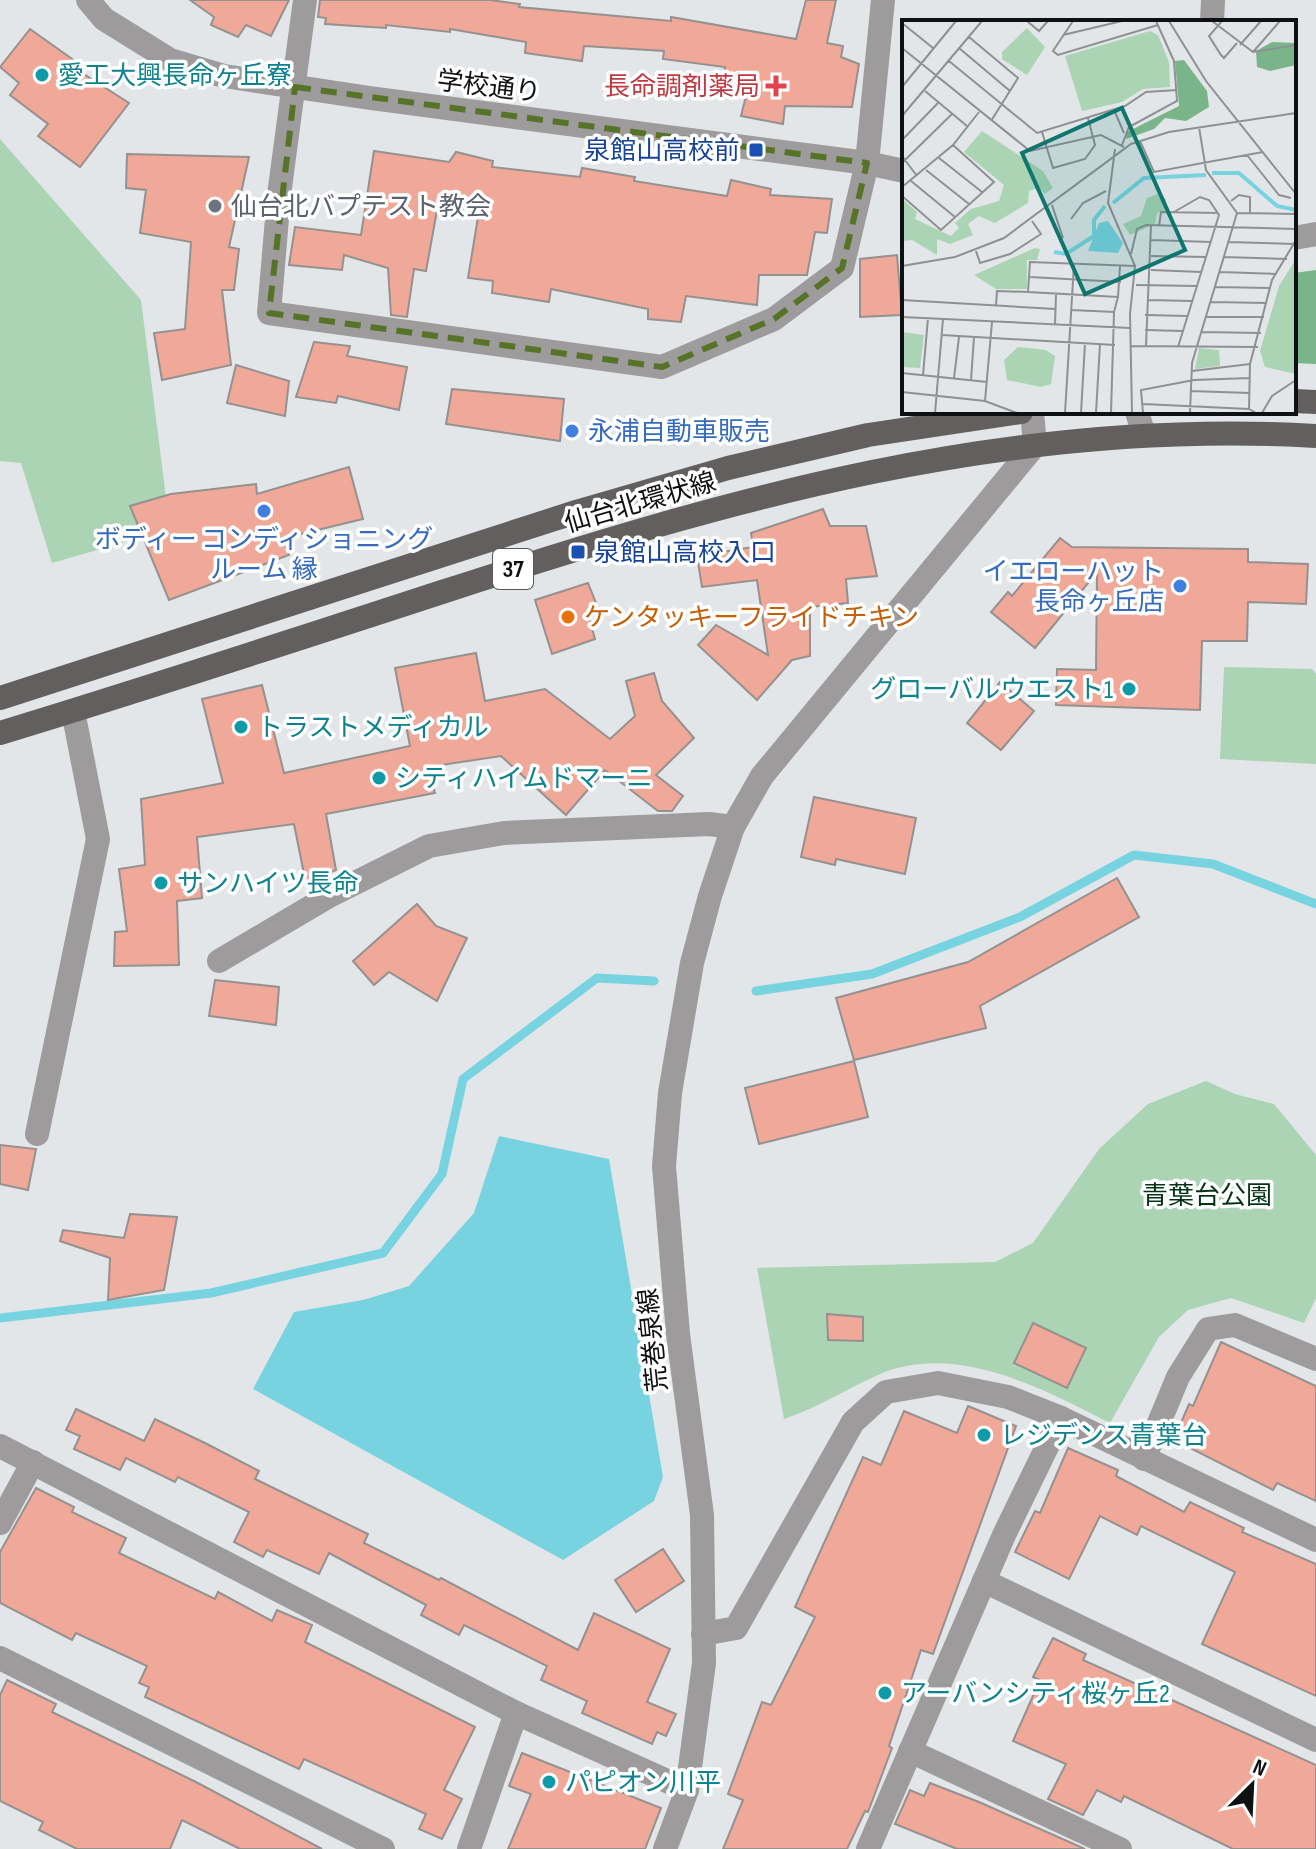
<svg xmlns="http://www.w3.org/2000/svg" width="1316" height="1849" font-family="'Sofia Sans Condensed','Noto Sans JP',sans-serif">
<style>
.green{fill:#aad4b4}
.forest{fill:#79b589}
.water{fill:#78d3e1}
.lines{fill:none;stroke-linecap:round;stroke-linejoin:round}
.stream{stroke:#78d3e1;stroke-width:9}
.building{fill:#f0a898;stroke:#959190;stroke-width:2}
.minor{stroke:#9d9b9b;stroke-width:24}
.major{stroke:#625f5e;stroke-width:24}
.marked{fill:none;stroke:#577328;stroke-width:6;stroke-dasharray:16 10;stroke-linejoin:round}
.culture-dot{fill:#0f9aa8;stroke:#fff;stroke-width:3}
.health-dot{fill:#e0444e;stroke:#fff;stroke-width:3}
.transit-dot{fill:#1a4fb4;stroke:#fff;stroke-width:3}
.worship-dot{fill:#6b7280;stroke:#fff;stroke-width:3}
.shop-dot{fill:#3f7fe0;stroke:#fff;stroke-width:3}
.food-dot{fill:#e8710a;stroke:#fff;stroke-width:3}
.labels{text-anchor:middle;stroke-width:7;stroke-linejoin:round;paint-order:stroke}
.shield{fill:#fff;stroke:#575858;stroke-width:2}
.shield-label{font-size:24px;font-weight:bold;fill:#0f1011}
.culture-label{font-size:26px;fill:#0d838f;stroke:#fff;text-anchor:start}
.street-label{font-size:26px;fill:#0f1011;stroke:#fff}
.health-label{font-size:26px;fill:#be3a42;stroke:#fff;text-anchor:end}
.transit-label{font-size:26px;fill:#164399;stroke:#fff;text-anchor:end}
.worship-label{font-size:26px;fill:#5b616d;stroke:#fff;text-anchor:start}
.shop-label{font-size:26px;fill:#366cbe;stroke:#fff;text-anchor:start}
.food-label{font-size:26px;fill:#c56008;stroke:#fff;text-anchor:start}
.park-label{font-size:26px;fill:#023316;stroke:#fff}
.inset-river{fill:none;stroke:#78d3e1;stroke-width:4}
.inset-road{fill:none;stroke:#8e9093;stroke-width:2}
.view{fill:#0f766e;fill-opacity:0.15;stroke:#0f766e;stroke-width:4}
.inset-edge{fill:none;stroke:#0f1011;stroke-width:4}
</style>
<rect width="100%" height="100%" fill="#e3e6e9"/>
<g class="green">
<path d="M0 139 141 300 170 529 52 563 21 463 0 461Z"/>
<path d="M1224 667 1312 669 1316 674V764L1220 759Z"/>
<path d="M1206 1081 1235 1094 1274 1104 1316 1155V1298L1304 1323 1231 1298 1188 1310 1159 1337 1110 1423C1042 1389 956 1341 878 1375 846 1389 817 1408 784 1419L757 1268 995 1262 1033 1243 1099 1149 1148 1104Z"/>
</g>
<path class="forest" d="M1316 270V364L1294 363V273Z"/>
<path class="water" d="M499 1136 609 1159 663 1477 654 1501 563 1560 253 1389 294 1312 363 1300 409 1286 474 1213Z"/>
<g class="lines">
<g class="stream">
<path d="M756 991 872 974 1020 917 1134 855 1213 864 1316 904"/>
<path d="M0 1318 211 1293 383 1253 442 1174 463 1079 597 978 654 981"/>
</g>
</g>
<g class="building">
<path d="M190 0H289L271 36 246 25 238 37 211 25 214 17Z"/>
<path d="M320 0H490L520 4 519 7 671 21V17L796 39 806 0H836L827 43 843 46 841 57 859 64 852 107 785 106 783 124 741 116 750 80 724 75 725 67 663 59 664 51 584 46 582 61 525 53 526 42 450 29V32L386 25V28L325 24 326 18 318 17Z"/>
<path d="M30 29 82 66 79 71 129 103 80 167 38 136 48 124 10 95 19 83 0 67Z"/>
<path d="M374 151 449 162 456 152 493 161 492 167 580 177 582 168 635 177 634 181 727 196 731 180 771 189 770 195 832 199 827 233 815 232 807 275H759L757 305 686 296 681 322 648 319V309L551 289 549 302 492 293 493 281 468 278 479 211 438 205 426 271 414 269 407 317 391 315 388 268 344 255 342 270 289 265 295 227 361 235Z"/>
<path d="M127 154 249 157 229 247 239 249 234 290H222L231 365 162 380 154 333 185 329 191 242 140 233 146 190 126 188Z"/>
<path d="M897 255 902 315 860 317V259Z"/>
<path d="M314 342 350 346 347 356 407 367 399 410 338 396 336 403 296 397Z"/>
<path d="M236 365 289 381 285 416 227 403Z"/>
<path d="M452 389 564 399 560 441 446 424Z"/>
<path d="M349 467 363 519 284 538 289 555 169 600 130 506 171 494 256 484 257 494Z"/>
<path d="M823 509 830 526H866L877 576 846 579 848 603 810 607V656L792 660 757 700 698 645 716 625 768 655 757 580 702 587 697 556 753 547 751 533Z"/>
<path d="M1060 538 1072 547 1248 549V562L1308 564 1306 604 1248 602 1247 641H1202L1200 710 1056 705 1057 669 1096 670 1097 572 1035 648 991 612 1008 592 1012 596Z"/>
<path d="M588 583 600 613 589 617 595 639 552 654 535 600Z"/>
<path d="M476 653 485 701 545 689 610 739 635 716 626 681 654 673 662 701 694 738 656 775 683 796 672 811H658L605 770 566 815 501 756 428 767 435 793 326 814 336 870 306 884 294 824 197 837 202 898 177 901 179 965 114 966 115 932 127 931 119 869 145 865 141 799 223 783 202 699 262 685 284 773 410 746 395 668Z"/>
<path d="M1000 682 1034 711 1001 750 967 723Z"/>
<path d="M814 797 916 818 905 874 836 859 835 865 801 857Z"/>
<path d="M1117 878 1139 917 980 1006 986 1028 854 1060 836 998 968 962Z"/>
<path d="M417 904 436 926 467 938 437 1001 389 972 374 985 353 961Z"/>
<path d="M215 980 279 987 276 1025 209 1016Z"/>
<path d="M854 1061 868 1117 759 1144 745 1088Z"/>
<path d="M0 1145 36 1149 28 1190 0 1184Z"/>
<path d="M130 1214 177 1217 164 1290 108 1300 110 1258 60 1241 63 1230 124 1238Z"/>
<path d="M827 1314 863 1317V1341L828 1340Z"/>
<path d="M1033 1323 1086 1348 1067 1388 1014 1363Z"/>
<path d="M1221 1342 1316 1386V1501L1277 1483 1273 1490 1180 1443V1425L1189 1404 1193 1406Z"/>
<path d="M968 1406 1016 1426 933 1654 921 1650 889 1746 892 1748 868 1812 865 1811 847 1849H723L743 1800 728 1794 762 1702 771 1705 815 1617 795 1607 863 1457 881 1465 904 1411 957 1433Z"/>
<path d="M76 1409 144 1441 155 1419 205 1443 259 1471 255 1479 368 1534 364 1543 439 1580 441 1578 578 1650 594 1613 670 1649 647 1702 676 1714 666 1736 657 1732 652 1744 582 1713 587 1701 541 1680 547 1666 464 1625 459 1635 421 1615 426 1605 329 1553 319 1574 267 1550 263 1557 234 1542 249 1512 178 1477 175 1482 126 1458 120 1470 74 1449 80 1436 66 1430Z"/>
<path d="M1068 1448 1118 1470 1116 1476 1184 1512 1190 1502 1244 1528 1242 1532 1316 1564V1696L1202 1644 1235 1572 1141 1526 1137 1535 1100 1516 1069 1579 1015 1552 1035 1511 1040 1513Z"/>
<path d="M36 1488 74 1507 72 1512 126 1538 119 1553 215 1599 218 1592 272 1621 277 1610 312 1625 305 1642 475 1727 444 1790 462 1799 442 1839 419 1829 426 1814 304 1759 299 1769 145 1697 149 1687 139 1683 147 1666 76 1633 72 1640 0 1603V1552Z"/>
<path d="M663 1549 684 1581 636 1612 615 1580Z"/>
<path d="M1053 1638 1086 1654 1083 1660 1316 1765V1849H1233L1124 1796 1121 1802 1097 1790 1083 1815 1048 1799 1066 1764 1013 1741 1040 1680 1033 1677Z"/>
<path d="M7 1680 56 1704 52 1712 194 1781 322 1849H240L182 1820 170 1849H77L39 1830 43 1822 0 1801V1695Z"/>
<path d="M522 1753 661 1808 645 1849H508L531 1794 509 1786Z"/>
<path d="M930 1783 979 1802 1085 1849H957L895 1824 910 1790 924 1796Z"/>
</g>
<g class="lines">
<g class="minor">
<path d="M88 0 104 19 170 60 224 76 370 98 867 163 904 171"/>
<path d="M305 0 279 195 269 313 662 367 774 319 842 268 867 163 883 0"/>
<path d="M1212 22 1213 0"/>
<path d="M1294 238 1316 234"/>
<path d="M1137 412 1144 435"/>
<path d="M219 961 331 895 429 846 504 833 709 824 733 827"/>
<path d="M37 1134 98 839 73 711"/>
<path d="M0 1446 516 1713 687 1790"/>
<path d="M1144 1459 1178 1377 1208 1329 1235 1325 1316 1359"/>
<path d="M0 1523 33 1462"/>
<path d="M984 1581 1316 1740"/>
<path d="M703 1634 736 1628 853 1422 886 1392 938 1383 1008 1397 1061 1418 1316 1540"/>
<path d="M0 1658 383 1849"/>
<path d="M910 1751 1120 1849"/>
<path d="M469 1849 516 1713"/>
<path d="M665 1849 687 1790 704 1663 702 1515 678 1334 664 1166 670 1093 692 963 710 896 733 827 762 776 1035 445 1032 412"/>
<path d="M868 1849 1004 1535 1061 1418"/>
</g>
<g class="major">
<path d="M1294 401 1316 402"/>
<path d="M0 698 576 512 728 468 868 435 1021 412"/>
<path d="M0 733C148 688 295 640 442 592 732 498 1008 418 1316 436"/>
</g>
</g>
<path class="marked" d="M295 87 867 163 842 268 774 319 662 367 269 313Z"/>
<g class="culture-dot">
<circle cx="42" cy="75" r="8"/>
<circle cx="1129" cy="689" r="8"/>
<circle cx="241" cy="727" r="8"/>
<circle cx="379" cy="778" r="8"/>
<circle cx="161" cy="883" r="8"/>
<circle cx="984" cy="1435" r="8"/>
<circle cx="885" cy="1693" r="8"/>
<circle cx="549" cy="1782" r="8"/>
</g>
<path class="health-dot" d="M772 74h8v8h8v8h-8v8h-8v-8h-8v-8h8z"/>
<g class="transit-dot">
<rect x="748" y="142" width="16" height="16" rx="4"/>
<rect x="570" y="544" width="16" height="16" rx="4"/>
</g>
<circle class="worship-dot" cx="215" cy="206" r="8"/>
<g class="shop-dot">
<circle cx="572" cy="431" r="8"/>
<circle cx="264" cy="511" r="8"/>
<circle cx="1180" cy="586" r="8"/>
</g>
<circle class="food-dot" cx="568" cy="617" r="8"/>
<g class="labels">
<rect class="shield" x="493" y="549" width="40" height="40" rx="6"/>
<g class="shield-label">
<text x="513" y="577">37</text>
</g>
<g class="culture-label">
<text x="58" y="84">愛工大興長命ヶ丘寮</text>
<text x="1113" y="698" text-anchor="end">グローバルウエスト1</text>
<text x="257" y="736">トラストメディカル</text>
<text x="395" y="787">シティハイムドマーニ</text>
<text x="177" y="892">サンハイツ長命</text>
<text x="1000" y="1444">レジデンス青葉台</text>
<text x="901" y="1702">アーバンシティ桜ヶ丘2</text>
<text x="565" y="1791">パピオン川平</text>
</g>
<g class="street-label">
<text transform="translate(489 86) rotate(7)" y="9">学校通り</text>
<text transform="translate(640 502) rotate(-16)" y="9">仙台北環状線</text>
<text transform="translate(652 1340) rotate(-96)" y="9">荒巻泉線</text>
</g>
<g class="health-label">
<text x="760" y="95">長命調剤薬局</text>
</g>
<g class="transit-label">
<text x="740" y="159">泉館山高校前</text>
<text x="594" y="561" text-anchor="start">泉館山高校入口</text>
</g>
<g class="worship-label">
<text x="231" y="215">仙台北バプテスト教会</text>
</g>
<g class="shop-label">
<text x="588" y="440">永浦自動車販売</text>
<text x="264" y="548" text-anchor="middle">ボディー コンディショニング<tspan x="264" dy="30">ルーム 縁</tspan></text>
<text x="1164" y="580" text-anchor="end">イエローハット<tspan x="1164" dy="30">長命ヶ丘店</tspan></text>
</g>
<g class="food-label">
<text x="584" y="626">ケンタッキーフライドチキン</text>
</g>
<g class="park-label">
<text x="1207" y="1204">青葉台公園</text>
</g>
</g>
<g transform="translate(902 20)">
<rect width="394" height="394" fill="#e3e6e9"/>
<path d="M125 8 143 27 125 55 100 39V32ZM248 11 256 15 267 42 268 67 241 69 220 82 180 91 163 36ZM80 111 141 151 151 168 143 174 137 168 127 171 126 183 93 203 77 196 66 204 71 215 48 224 35 219V235L10 220 0 221V179L15 192 13 199 49 216 57 208 53 203 69 189 97 181 102 165 62 132ZM255 174 264 179V190L255 193 253 204 228 215 221 204 239 196 245 178ZM133 228 138 229 135 240H125V269H94L72 255ZM394 239V354L363 347 358 331 377 266ZM0 312 22 315 18 348 0 347ZM116 327 144 330 153 336 149 364 139 367 105 360 102 340ZM297 328 317 330 318 346 293 349Z" fill="#aad4b4"/>
<path d="M370 22 394 23V45L368 51 355 47 354 31ZM282 40 305 71 307 87 284 101 263 98 252 109 224 119 225 112 277 86 273 41Z" fill="#79b589"/>
<path d="M206 201 221 223 216 233 186 231 197 203Z" fill="#78d3e1"/>
<path class="inset-river" d="M310 153H337L375 186 394 190M211 183 242 158 304 155M152 232 164 234 192 216V200L203 186"/>
<path class="inset-road" d="M125 1 137 11 146 1M171 1 151 31 156 35 256 5M267 1 304 61 394 174M310 1 351 32 394 25M320 1 307 16 319 35 322 38 335 23M0 3 31 28M161 15 220 1M67 17 116 58 89 101M338 25 359 1M0 28 128 131 199 115 222 127M57 28 108 71M351 32 378 1M47 41 135 113 223 86 244 72 275 70M0 67 54 1M23 71 65 106M212 90 222 113M0 96 80 1M297 107 304 150 335 193M140 112 151 148 183 139 193 125 186 98M0 120 36 83M238 121 252 152 361 132M220 125 227 107 275 81 272 41 254 1M213 129 206 183 233 246 228 294 230 393M345 135 377 175 389 178M0 136 15 156M37 138 80 172M0 143 50 94M24 150 67 184M9 161 53 197M0 167 51 125 77 92M0 176 39 210 92 162 51 125M329 181 337 175 348 177V193M150 185 161 218M272 192 298 177 307 180 317 195 276 327M335 193 394 194M169 199 181 183 204 171M257 206 259 192 316 193M249 220 309 222M326 222 393 224M74 231 78 243 108 234 139 214 130 201M229 234 235 209 244 205 394 209M249 236 304 237M322 237 385 239M0 246 53 237 102 218 229 124 267 112 394 93M218 246 216 277 126 272 128 242 233 246M249 250 300 252M318 252 374 254M128 257 219 262M234 265 295 266M313 267 368 268M0 280 153 289M246 280 290 281M309 282 365 283M94 286 95 271 126 272M169 290 212 292 216 277M243 295 286 296M0 297 228 308M305 297H362M153 305 154 274M243 310 281 311M300 312 359 313M40 315 213 325M228 326 356 327M244 326 249 205M290 351 348 344M0 353 85 362M21 355 26 298M52 358 57 317M69 360 72 317M289 371 347 373M0 372 83 381 115 393M83 381 90 302M241 384 347 389 354 393M347 389 348 344 370 260 394 220M33 393 41 299M163 393 172 244M179 393 183 323M194 393 198 324M209 393 212 292M241 393 239 370 292 360 348 358M288 393 290 343 335 193M360 393 370 376 394 360"/>
<path class="view" d="M220 88 283 230 183 274 120 133Z"/>
<rect width="394" height="394" class="inset-edge"/>
</g>
<g transform="translate(1252 1785) rotate(24)" stroke="#ffffff" stroke-width="6" paint-order="stroke">
<path d="M0-6L14 30L0 20L-14 30Z" fill="#0f1011"/>
<text y="-12" font-size="22" font-weight="bold" text-anchor="middle" fill="#0f1011">N</text>
</g>
</svg>
